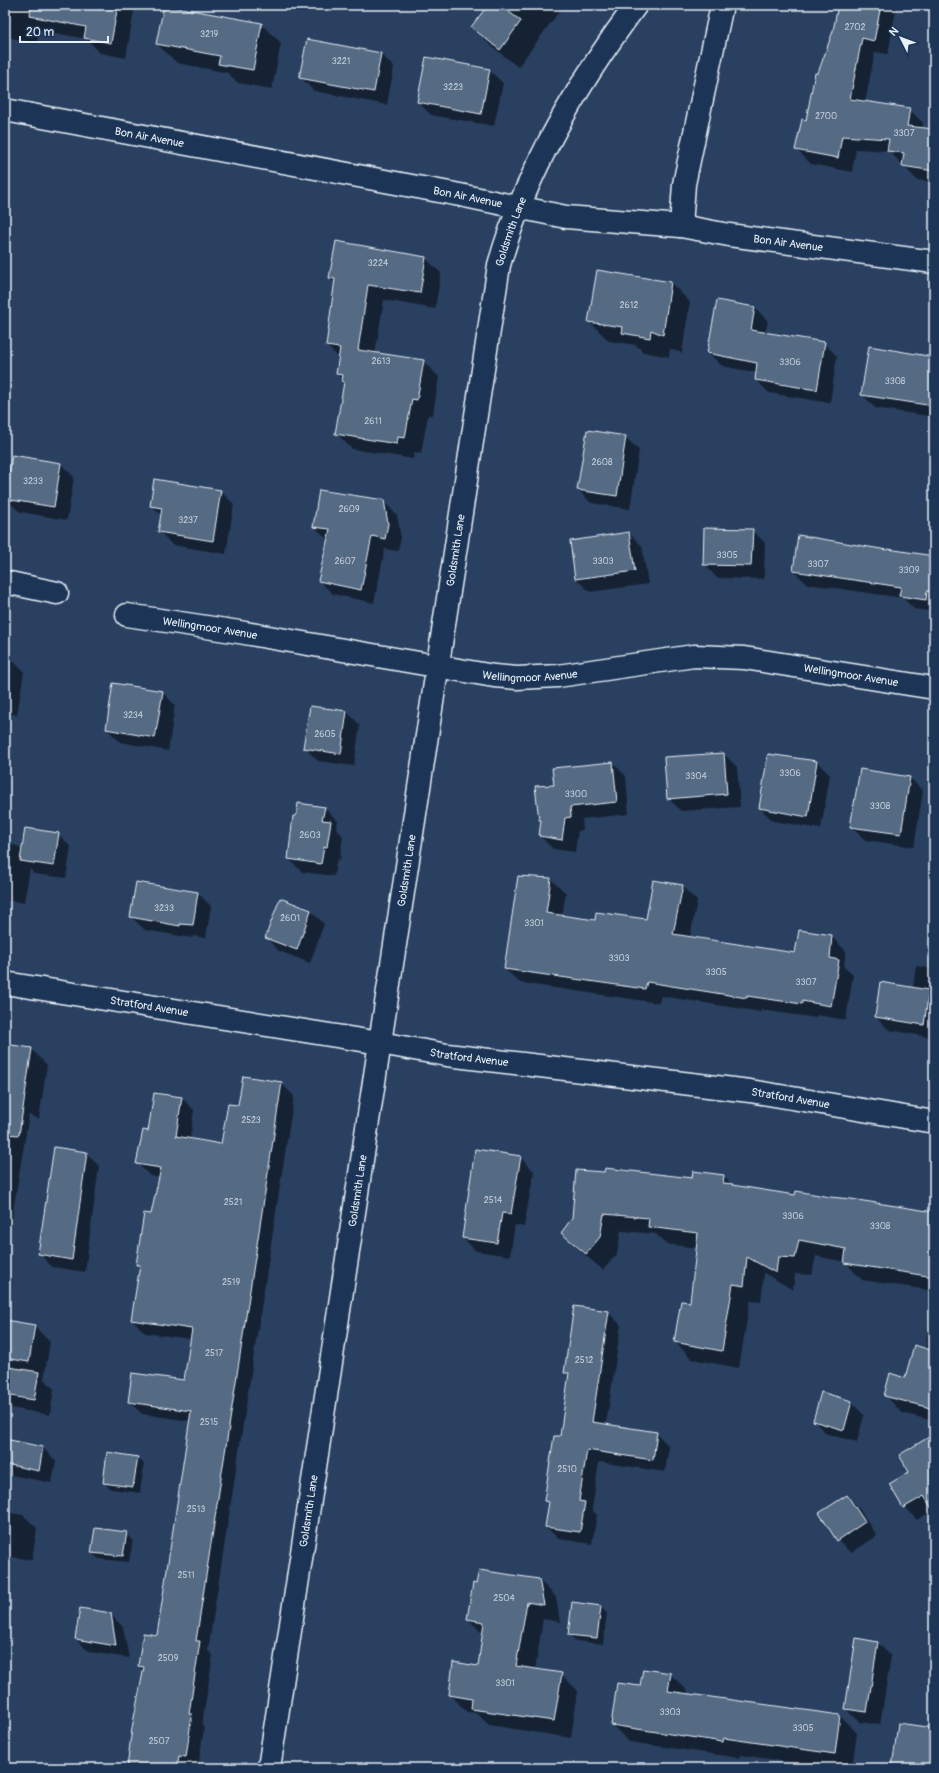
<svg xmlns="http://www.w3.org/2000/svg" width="939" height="1773" font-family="Pangolin,sans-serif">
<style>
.shadow{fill:#0007}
.building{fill:#556a83;stroke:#e8f1f8}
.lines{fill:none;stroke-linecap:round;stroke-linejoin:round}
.minor-casing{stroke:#e8f1f8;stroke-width:25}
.tertiary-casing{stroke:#e8f1f8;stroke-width:25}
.minor{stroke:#1d3557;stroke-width:22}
.tertiary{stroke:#1d3557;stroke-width:22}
.labels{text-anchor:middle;stroke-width:3;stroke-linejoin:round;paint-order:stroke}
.number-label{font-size:9px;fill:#c3cfdb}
.street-label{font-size:11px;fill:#e8f1f8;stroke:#1d3557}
</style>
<rect width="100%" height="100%" fill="#294061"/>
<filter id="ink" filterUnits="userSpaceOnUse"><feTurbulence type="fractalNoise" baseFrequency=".025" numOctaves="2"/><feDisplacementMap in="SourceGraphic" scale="8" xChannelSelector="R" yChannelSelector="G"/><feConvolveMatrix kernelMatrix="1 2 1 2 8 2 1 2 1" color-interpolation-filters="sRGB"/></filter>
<g filter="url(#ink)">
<g class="shadow">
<path d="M5 5H135L126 58 100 53 87 39 39 30 37 43 5 37Z"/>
<path d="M489 5H564L518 67 490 45 472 27Z"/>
<path d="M839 5H897L888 54 875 52 865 103 909 109 923 123 922 129 934 130V182L917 180 889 151 856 149 852 172 811 164 797 150 807 121 819 74 834 32Z"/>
<path d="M261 24 281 43 272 89 238 83 228 73 177 63 157 44Z"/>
<path d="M381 54 394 67 387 105 314 91 301 78Z"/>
<path d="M489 70 503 83 494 126 431 115 418 102Z"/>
<path d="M425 258 441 273 435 309 384 300 375 354 423 361 439 377 433 415H428L421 454 414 452 413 459 352 449 336 433 345 383 337 374 340 359 327 346 335 283 330 278Z"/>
<path d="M671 283 690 302 682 353 670 349 669 357 643 352 636 345 609 341 590 322Z"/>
<path d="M755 308 768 321 765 333 824 343 837 356 830 403 769 393 756 380 757 373 722 366 708 353Z"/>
<path d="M934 358V417L875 408 862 394Z"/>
<path d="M625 437 639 450 630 509 591 503 578 490Z"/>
<path d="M61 464 74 477 67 520 20 512 6 499Z"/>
<path d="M220 491 234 504 226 554 172 545 159 531 162 516 151 505Z"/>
<path d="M383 501 397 515 401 538 398 551 385 549 374 603 333 594 319 581 328 540 314 526Z"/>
<path d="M752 530 765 543 764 579 717 578 704 564Z"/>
<path d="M629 533 642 546 648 584 590 592 576 579 571 541Z"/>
<path d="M934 557V612L914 609 903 598 807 584 794 571Z"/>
<path d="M5 658 11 659 24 672 17 715 5 713Z"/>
<path d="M162 692 175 705 168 751 120 742 107 729Z"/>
<path d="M347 712 360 725 354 766 318 761 305 748Z"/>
<path d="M724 754 737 767 740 807 681 811 668 798Z"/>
<path d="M817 762 830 775 821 829 773 821 760 808Z"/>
<path d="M613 763 626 776 629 814 582 819 583 830 578 831 575 852 553 849 540 836 542 821 540 819 555 786Z"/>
<path d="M910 778 923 791 914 847 865 840 852 827Z"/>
<path d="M325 808 338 821 336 828 343 836 340 860 337 859 334 876 302 872 289 859Z"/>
<path d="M58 834 71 847 66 878 34 874 30 869 24 903 5 900V844L18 846 23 851Z"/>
<path d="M519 877 551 879 566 893 562 916 596 921H647L682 886 697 901 690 937 796 954 831 936 846 951 844 967 853 975 846 1020 817 1015 816 1018 761 1010V1012L661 996 659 1003 520 983 505 969Z"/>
<path d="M198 893 211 906 206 938 193 936 192 938 145 930 131 917Z"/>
<path d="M311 911 324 924 310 963 279 951 266 938Z"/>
<path d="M916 966 934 969V1038L889 1030 876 1017 913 988Z"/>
<path d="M5 1045 31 1049 47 1065 39 1119 29 1115 5 1259Z"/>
<path d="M281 1083 294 1096 208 1651 213 1655 202 1725 204 1728 198 1768H127L145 1672 139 1666 158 1636 190 1421 142 1414 129 1402 185 1381 191 1339 145 1333 133 1320 141 1268 137 1265 152 1215 160 1178 150 1176 137 1163 149 1132 182 1098 194 1110 190 1140 222 1146 239 1106Z"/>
<path d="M86 1153 99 1166 85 1272 52 1267 39 1253Z"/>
<path d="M520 1157 534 1171 524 1227 515 1225 510 1256 476 1251 463 1238Z"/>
<path d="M723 1176 734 1187 796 1196 830 1198 934 1213V1421L902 1413 885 1395 906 1379 925 1349 933 1294 928 1290 862 1280 845 1262 816 1256 812 1275 795 1274 793 1290 764 1273 761 1302 750 1301 739 1368 692 1359 675 1342 682 1302 690 1303 697 1248 666 1244 656 1234 621 1231 617 1254 603 1270 579 1250 562 1233 573 1219 693 1179Z"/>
<path d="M608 1312 621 1325 606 1425 656 1433 669 1446 665 1472 599 1462 592 1510 597 1515 592 1544 559 1539 546 1527 549 1505 546 1501 561 1437 570 1377 565 1372Z"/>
<path d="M5 1321 34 1326 50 1342 44 1379 54 1389 50 1415 5 1407Z"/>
<path d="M851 1402 864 1415 857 1442 827 1434 814 1421Z"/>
<path d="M934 1439V1510L917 1520 904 1507 910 1472Z"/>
<path d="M5 1440 43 1448 56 1461 52 1483 5 1474Z"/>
<path d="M137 1457 144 1464 140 1493 111 1489 104 1483Z"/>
<path d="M847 1496 860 1510 877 1536 851 1553 838 1540Z"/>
<path d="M5 1512 23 1515 37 1528 32 1560 5 1556Z"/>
<path d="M126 1533 133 1540 129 1562 99 1559 92 1553Z"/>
<path d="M539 1580 556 1597 560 1622 543 1619 535 1670 561 1674 578 1691 571 1738 489 1725 477 1713 467 1712 450 1695 479 1667 483 1634 468 1619Z"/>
<path d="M600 1607 607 1613 603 1644 576 1641 569 1634Z"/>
<path d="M110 1614 123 1627 129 1658 89 1652 76 1639Z"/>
<path d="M878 1643 891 1656 880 1725 859 1722 846 1709Z"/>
<path d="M670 1674 688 1691 687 1694 840 1716 857 1733 852 1768H834L741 1755 740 1758 629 1742 612 1725 641 1688Z"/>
</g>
<g class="building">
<path d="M31 5H118L111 43 84 38 86 27 30 16Z"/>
<path d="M164 5 262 23 253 70 218 64 220 56 156 44Z"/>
<path d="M488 5H500L521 21 500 50 471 27Z"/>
<path d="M838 5H881L874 41 862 38 850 99 910 108 907 126 934 129V171L902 166 904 153 887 151 889 139 842 136 838 158 795 150 802 119 806 120 815 73H818L833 31Z"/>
<path d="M307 39 381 53 374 92 299 78Z"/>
<path d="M426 57 490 69 481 114 417 102Z"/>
<path d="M336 241 426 257 420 293 368 285 358 350 424 360 417 400 412 399 405 438 398 437 397 444 335 434 344 382 342 381 343 375 336 374 340 348 326 346 335 279 329 278Z"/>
<path d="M597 270 671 282 663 335 651 330 650 338 622 333 623 327 588 322Z"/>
<path d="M717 300 755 307 751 330 825 342 817 390 755 380 757 363 707 353Z"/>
<path d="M869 346 934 357V406L861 395Z"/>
<path d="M587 430 626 436 617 496 577 490Z"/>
<path d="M12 455 61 463 54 507 5 499Z"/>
<path d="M154 479 221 490 213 541 158 532 162 508 150 506Z"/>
<path d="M319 490 384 500 388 524 385 539 372 536 361 590 318 581 330 529 313 527Z"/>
<path d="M704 528 753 529 751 566 703 565Z"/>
<path d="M629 532 635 571 575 579 570 541Z"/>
<path d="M798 535 887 550 888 549 934 556V577L932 592 927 591 926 600 899 596 901 587 793 571Z"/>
<path d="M113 683 163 691 155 738 106 729Z"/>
<path d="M310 706 347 711 341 754 303 748Z"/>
<path d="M724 753 727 794 667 799 664 757Z"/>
<path d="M768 754 817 761 808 817 759 808Z"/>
<path d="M613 762 617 802 570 807 571 817 565 818 562 840 539 836 541 820H539L535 786 554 785 552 768Z"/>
<path d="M860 769 910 777 901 834 850 827Z"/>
<path d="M298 803 325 807 322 820 331 821 327 847H324L321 864 288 859 293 816H296Z"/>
<path d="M25 828 59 833 54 866 20 861Z"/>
<path d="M518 876 551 878 546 913 595 920 596 912 646 919 653 880 683 885 673 934 795 953 799 930 832 935 830 958 839 960 831 1006 802 1001V1004L747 996V998L647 982 645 989 504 969Z"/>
<path d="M136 882 198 892 193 925 180 924V926L130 917Z"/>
<path d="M280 898 311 910 297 950 265 938Z"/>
<path d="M880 982 929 990 924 1025 875 1017Z"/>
<path d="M5 1044 32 1048 19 1135 5 1134Z"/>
<path d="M243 1076 282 1082 196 1641H200L189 1714H192L186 1757 179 1756 177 1768H127L132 1728 144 1667 138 1666 143 1633 157 1635 191 1411 128 1402 132 1373 184 1380 192 1329 131 1320 140 1265H136L144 1213 151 1214 161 1168 136 1164 143 1130 148 1131 154 1093 182 1097 176 1136 221 1144 228 1104 238 1105Z"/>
<path d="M54 1147 87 1152 72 1260 38 1254Z"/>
<path d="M475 1149 521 1156 511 1214 502 1213 497 1243 462 1238Z"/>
<path d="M605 1168 692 1178 693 1171 724 1175 723 1183 733 1184 732 1185 795 1195 796 1191 830 1197 851 1199 934 1212V1277L844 1263 846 1249 799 1240 795 1258 778 1257 776 1273 747 1257 744 1286 733 1284 722 1351 674 1342 681 1301 690 1302 698 1233 648 1227 649 1218 604 1214 600 1237 586 1254 561 1233 572 1218 576 1170 604 1172Z"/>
<path d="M574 1306 609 1311 592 1422 657 1432 653 1460 587 1450 579 1501 585 1502 580 1532 545 1527 549 1502 544 1501 554 1436H560L569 1373H564Z"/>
<path d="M5 1320 35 1325 29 1362 5 1358Z"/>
<path d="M914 1345 934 1351V1409L884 1396 890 1373 905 1378Z"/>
<path d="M9 1367 39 1372 34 1400 5 1395Z"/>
<path d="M821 1392 852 1401 844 1430 813 1421Z"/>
<path d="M934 1434V1512L924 1496 903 1508 889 1484 909 1472 899 1455Z"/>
<path d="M5 1439 43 1447 39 1471 5 1464Z"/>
<path d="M107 1452 138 1457 133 1487 103 1483Z"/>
<path d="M847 1495 865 1522 837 1541 819 1513Z"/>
<path d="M95 1528 127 1532 123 1556 91 1553Z"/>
<path d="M479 1570 539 1579 544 1605 527 1602 516 1666 562 1673 554 1721 471 1709 472 1699 449 1695 453 1662 478 1666 484 1622 467 1619 473 1583 476 1584Z"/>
<path d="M572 1602 601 1606 597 1638 568 1635Z"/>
<path d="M80 1608 111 1613 116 1646 75 1639Z"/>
<path d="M856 1638 878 1642 867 1712 845 1709Z"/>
<path d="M643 1669 671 1673 668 1691 840 1715 835 1754 724 1738 723 1742 611 1725 617 1683 640 1686Z"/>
<path d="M898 1723 934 1728V1768H892Z"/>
</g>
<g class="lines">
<g class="minor-casing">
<g id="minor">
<path id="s1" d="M5 110 460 195 566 217 681 226 729 235 934 262"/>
<path d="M681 226 684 184 722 5"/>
<path d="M5 582 57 593"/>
<path id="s2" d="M127 615 239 632 494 676 517 678 558 676 694 656 744 658 934 688"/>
<path id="s3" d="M5 983 380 1043 447 1055 750 1091 934 1122"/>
</g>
</g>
<g class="tertiary-casing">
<g id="tertiary">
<path id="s4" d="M269 1768 499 265C526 171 578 83 636 5"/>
</g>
</g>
<use href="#minor" class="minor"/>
<use href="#tertiary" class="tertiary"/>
</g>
</g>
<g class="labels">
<g class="number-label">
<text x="855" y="30">2702</text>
<text x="209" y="37">3219</text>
<text x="341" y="64">3221</text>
<text x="453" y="90">3223</text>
<text x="826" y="119">2700</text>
<text x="904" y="136">3307</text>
<text x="378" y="266">3224</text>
<text x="629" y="308">2612</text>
<text x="381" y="364">2613</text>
<text x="790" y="365">3306</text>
<text x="895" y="384">3308</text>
<text x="373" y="424">2611</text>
<text x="602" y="465">2608</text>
<text x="33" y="484">3233</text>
<text x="349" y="512">2609</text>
<text x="188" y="523">3237</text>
<text x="727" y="558">3305</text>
<text x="345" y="564">2607</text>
<text x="603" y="564">3303</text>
<text x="818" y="567">3307</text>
<text x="909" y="573">3309</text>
<text x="133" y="718">3234</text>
<text x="325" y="737">2605</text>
<text x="790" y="776">3306</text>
<text x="696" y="779">3304</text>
<text x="576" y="797">3300</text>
<text x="880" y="809">3308</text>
<text x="310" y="838">2603</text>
<text x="164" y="911">3233</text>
<text x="290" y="921">2601</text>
<text x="534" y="926">3301</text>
<text x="619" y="961">3303</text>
<text x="716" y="975">3305</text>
<text x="806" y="985">3307</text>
<text x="251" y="1123">2523</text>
<text x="493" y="1203">2514</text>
<text x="233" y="1205">2521</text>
<text x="793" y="1219">3306</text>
<text x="880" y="1229">3308</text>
<text x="231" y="1285">2519</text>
<text x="214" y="1356">2517</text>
<text x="584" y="1363">2512</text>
<text x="209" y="1425">2515</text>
<text x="567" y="1472">2510</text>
<text x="196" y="1512">2513</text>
<text x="186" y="1578">2511</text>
<text x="504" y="1601">2504</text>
<text x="168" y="1661">2509</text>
<text x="505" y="1686">3301</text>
<text x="670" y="1715">3303</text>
<text x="803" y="1731">3305</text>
<text x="159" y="1744">2507</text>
</g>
<g class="street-label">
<text dy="4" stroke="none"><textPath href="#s1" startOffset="147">Bon Air Avenue</textPath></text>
<text dy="4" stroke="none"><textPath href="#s1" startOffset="471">Bon Air Avenue</textPath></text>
<text dy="4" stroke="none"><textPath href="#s4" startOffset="1556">Goldsmith Lane</textPath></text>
<text dy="4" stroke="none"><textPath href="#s1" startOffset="795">Bon Air Avenue</textPath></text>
<text dy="4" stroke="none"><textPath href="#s4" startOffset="1232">Goldsmith Lane</textPath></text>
<text dy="4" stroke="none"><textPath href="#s2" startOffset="84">Wellingmoor Avenue</textPath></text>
<text dy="4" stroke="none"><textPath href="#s2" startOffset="408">Wellingmoor Avenue</textPath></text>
<text dy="4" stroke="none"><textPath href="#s2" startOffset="732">Wellingmoor Avenue</textPath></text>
<text dy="4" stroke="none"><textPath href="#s4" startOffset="908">Goldsmith Lane</textPath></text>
<text dy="4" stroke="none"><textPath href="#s3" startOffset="146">Stratford Avenue</textPath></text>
<text dy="4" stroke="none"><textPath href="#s3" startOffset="470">Stratford Avenue</textPath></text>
<text dy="4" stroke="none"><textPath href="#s3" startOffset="794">Stratford Avenue</textPath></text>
<text dy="4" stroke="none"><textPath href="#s4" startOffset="584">Goldsmith Lane</textPath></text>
<text dy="4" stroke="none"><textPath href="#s4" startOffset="260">Goldsmith Lane</textPath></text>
</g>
</g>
<rect width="939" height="1773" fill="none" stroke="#1d3557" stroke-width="20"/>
<rect x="10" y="10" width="919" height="1753" fill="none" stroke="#e8f1f8" stroke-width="1.5" filter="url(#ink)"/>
<g transform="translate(901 38) rotate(312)" stroke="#1d3557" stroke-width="3" paint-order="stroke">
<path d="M0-3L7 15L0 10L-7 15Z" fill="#e8f1f8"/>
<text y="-6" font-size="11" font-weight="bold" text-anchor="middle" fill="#e8f1f8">N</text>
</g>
<path d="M20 36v6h88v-6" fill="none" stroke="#e8f1f8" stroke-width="2"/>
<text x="26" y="36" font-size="12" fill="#e8f1f8" stroke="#1d3557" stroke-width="3" paint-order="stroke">20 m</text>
</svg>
